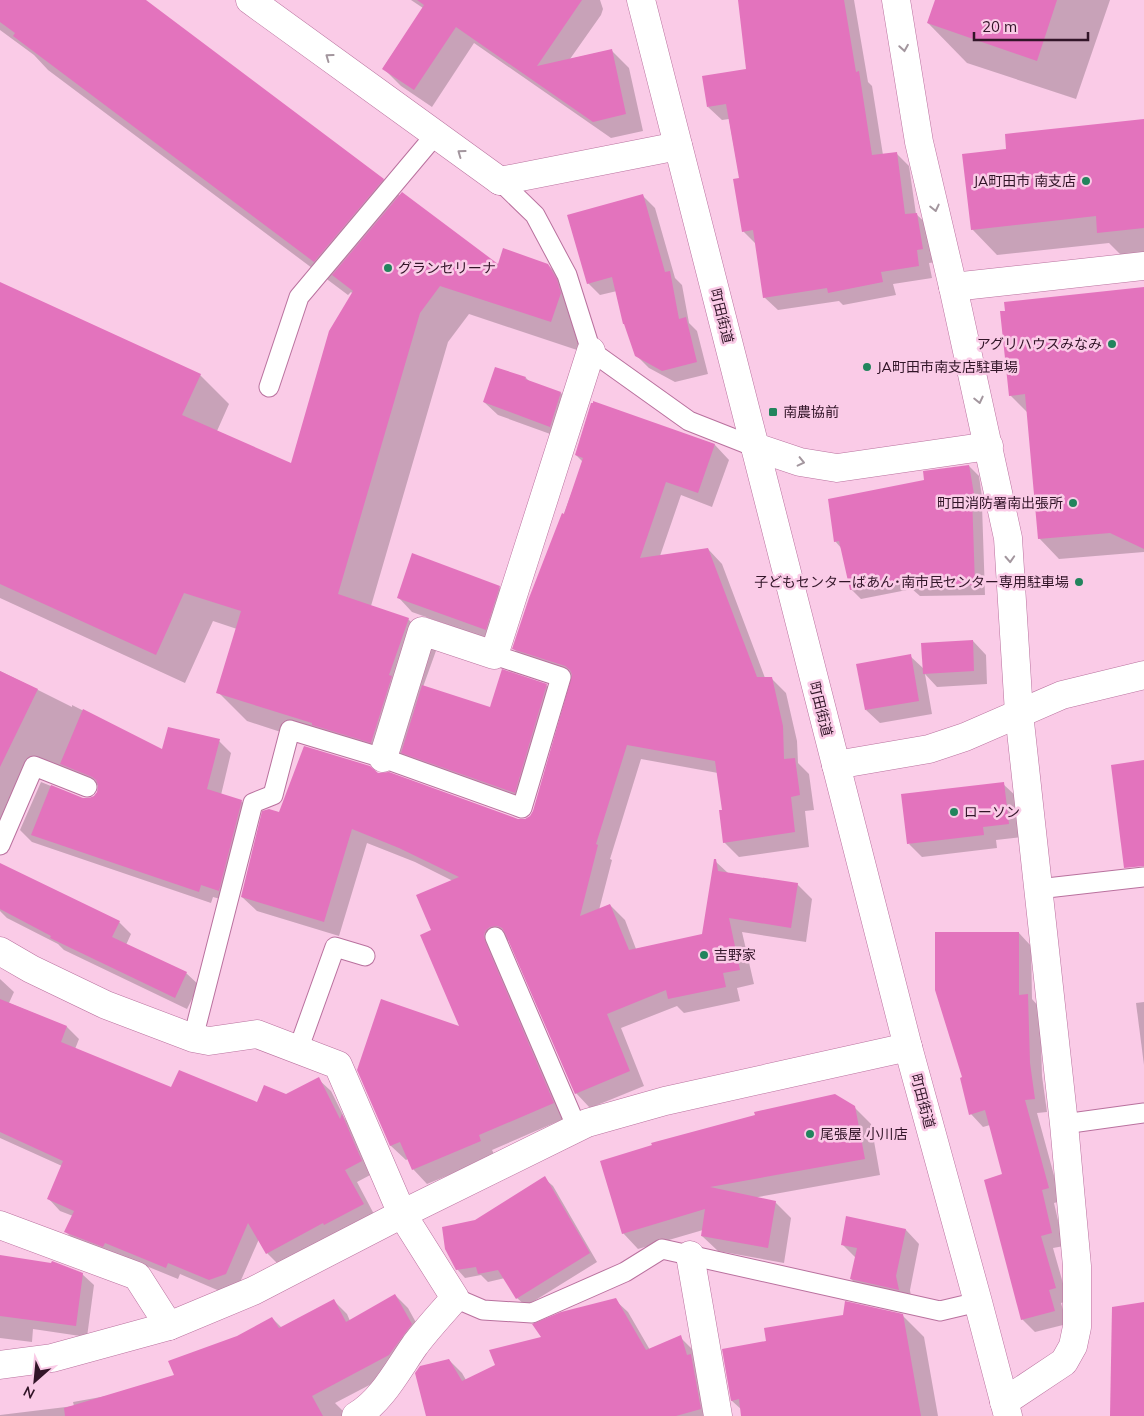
<svg xmlns="http://www.w3.org/2000/svg" width="1144" height="1416" font-family="Mulish,'Noto Sans JP',sans-serif">
<style>
.shadow{fill:#0003}
.building{fill:#e373bd}
.lines{fill:none;stroke-linecap:round;stroke-linejoin:round}
.lane-casing{stroke:#b9719e;stroke-width:21}
.street-casing{stroke:#b9719e;stroke-width:29}
.secondary-casing{stroke:#b9719e;stroke-width:29}
.lane{stroke:#fff;stroke-width:19}
.street{stroke:#fff;stroke-width:28}
.secondary{stroke:#fff;stroke-width:28}
.oneway{stroke:#a3969e}
.poi-dot{fill:#22845d;stroke:#facbe7;stroke-width:2}
.labels{text-anchor:middle;stroke-width:5;stroke-linejoin:round;paint-order:stroke}
.poi-label{font-size:14px;fill:#321528;stroke:#facbe7;text-anchor:start}
.street-label{font-size:14px;fill:#321528;stroke:#facbe7}
</style>
<rect width="100%" height="100%" fill="#facbe7"/>
<g class="shadow">
<path d="M0 0H143L383 179 400 196 499 266 548 265 577 294 580 351 469 314 448 342 371 606 408 619 437 648 423 687 491 709 546 685 559 698 527 805 415 764 405 755 400 771 247 721 218 692 237 629 213 621 185 683 0 598V285L200 375 229 404 217 431 292 465 353 294 351 292 348 295 48 70 34 55 0 30Z"/>
<path d="M411 0H600L603 9 601 15 570 59 611 50 629 68 643 131 611 138 474 43 432 107 401 86 383 68 423 8Z"/>
<path d="M739 0H854L868 82 872 86 883 155 896 153 909 166 916 214 930 227 936 262 929 263 932 278 893 284 896 295 843 305 839 301 778 310 764 297 756 244 743 231 740 179 729 119 722 120 708 107 748 70Z"/>
<path d="M936 0H1110L1076 99 967 63 928 23Z"/>
<path d="M1144 121V256L1124 258 1109 243 997 255 972 229 1008 151Z"/>
<path d="M643 196 655 208 675 278 682 285 689 323 697 331 708 374 675 382 649 368 636 355 617 291 600 295 588 283Z"/>
<path d="M1144 289V552L1059 559 1039 538 1028 413 1010 395Z"/>
<path d="M496 368 526 378 530 382 561 393 574 407 564 439 498 415 484 402Z"/>
<path d="M715 445 729 460 712 507 681 495 660 556 708 549 722 564 765 678H771L786 693 797 741 798 763 809 774 814 810 805 811 809 847 739 857 724 842 723 811 718 773 641 759 610 859 612 860 599 910 610 905 625 920 636 949 703 935 715 861 728 873 797 884 812 899 806 942 742 932 754 984 737 988 740 1001 684 1013 677 1006 621 1028 644 1086 590 1108 576 1093 510 940 505 941 568 1117 492 1150 495 1156 427 1184 413 1169 408 1159 406 1160 391 1146 358 1069 461 1028 433 931 453 881 415 862 367 843 339 936 257 911 242 897 279 813 378 774 518 820H524L530 818 534 812 572 678 528 663 514 649 583 462 576 455Z"/>
<path d="M969 466 979 476 983 504 982 505 985 595 920 596 912 589 861 599 851 589 842 549 835 541 926 481Z"/>
<path d="M499 587 513 601 499 643 412 612 399 598Z"/>
<path d="M973 641 986 655 987 684 937 687 925 674 932 714 880 723 866 710 910 656 924 669Z"/>
<path d="M0 671 72 707V705L163 751 219 741 231 753 221 795 241 801 254 814 231 902 213 897 211 903 32 842 20 830 41 782 83 799H89L94 797 99 791V786L51 767 40 769 0 832Z"/>
<path d="M1003 784 1017 797 1022 837 996 840 997 848 922 857 909 844Z"/>
<path d="M0 865 119 922 131 934 126 945 186 973 199 985 187 1009 64 950 58 944 7 918 0 911Z"/>
<path d="M1019 933 1031 946 1032 999 1040 1008 1042 1076 1047 1112 1037 1113 1061 1201 1054 1203 1064 1246 1053 1248 1068 1301 1061 1303 1067 1324 1035 1332 1022 1319 1004 1175 990 1125 983 1127 971 1114Z"/>
<path d="M0 979 14 992 9 1003 67 1027 79 1039 75 1049 172 1089 258 1104 286 1096 318 1079 331 1091 345 1119 354 1128 374 1173 357 1182 375 1216 279 1265 267 1253 259 1239 238 1287 222 1292 180 1274 178 1279 117 1254 78 1244 66 1232 73 1216 60 1211 48 1198 62 1166 0 1138Z"/>
<path d="M1144 1002V1065L1136 1003Z"/>
<path d="M854 1107 871 1124 880 1175 753 1198 775 1202 791 1218 784 1263 718 1251 702 1236 703 1230 638 1249 623 1233 756 1116Z"/>
<path d="M544 1178 553 1186 597 1262 526 1306 517 1298 505 1278 488 1282 481 1275 465 1278 457 1269 476 1222Z"/>
<path d="M847 1218 906 1230 919 1244 910 1290 912 1303 865 1293 851 1279 856 1258 842 1244Z"/>
<path d="M0 1256 82 1274 94 1285 87 1337 33 1329 32 1342 0 1338Z"/>
<path d="M395 1295 408 1308 424 1337 402 1368 335 1403 346 1414 342 1416H0V1415L74 1406 73 1402 112 1395 175 1376 272 1318 282 1328 334 1301 347 1314 350 1321Z"/>
<path d="M615 1300 628 1312 650 1350 680 1337 693 1350 712 1416H427L449 1360 462 1373 466 1380 497 1365 543 1338Z"/>
<path d="M902 1315 924 1337 938 1416H743L742 1410 732 1401 724 1350Z"/>
</g>
<g class="building">
<path d="M0 0H146L384 179 314 262 13 36 15 33 0 22Z"/>
<path d="M417 0H582L537 66 612 49 626 114 593 122 456 27 414 90 382 69 424 5Z"/>
<path d="M738 0H844L856 72 859 71 872 155 897 152 905 214 917 213 923 249 917 250 919 266 881 272 883 282 828 293 827 288 763 298 753 230 742 232 733 179 739 178 726 104 707 107 702 76 746 69Z"/>
<path d="M935 0H1057L1037 61 927 23Z"/>
<path d="M1144 119V228L1097 233 1096 216 971 230 962 154 1006 149 1005 134Z"/>
<path d="M402 192 498 264 503 248 548 264 557 279 561 293 551 322 440 286 420 313 338 594 409 618 389 675 392 676 371 743 312 725V723L216 693 241 611 184 593 156 655 0 584V282L201 374 182 415 291 463 329 331 353 291 332 275Z"/>
<path d="M643 194 665 272 670 271 679 319 686 317 697 362 662 371 635 356 624 324H623L612 277 587 284 567 215Z"/>
<path d="M1144 287V549L1110 533 1038 539 1025 394 1009 396 1000 311H1005L1004 302Z"/>
<path d="M495 367 526 377 525 379 561 392 550 427 483 402Z"/>
<path d="M593 401 715 444 698 493 666 482 640 558 708 548 757 677H772L783 726 784 759 795 758 800 795 791 797 795 832 723 843 719 810H722L715 761 627 745 596 844 598 845 580 916 610 904 629 950 702 934 714 859H716L718 871 798 883 791 928 729 918 740 970 723 973 726 987 668 999 666 990 607 1014 630 1071 575 1094 505 933 502 928 497 926 490 927 486 930 484 935 485 941 554 1103 479 1135 481 1141 412 1170 400 1142 390 1146 357 1070 381 999 459 1026 420 935 431 930 416 895 459 877 399 848 352 829 324 922 241 897 262 811 269 809 279 812 304 746 370 766 378 773 389 772 518 819H525L530 816 533 811 572 675 570 670 565 666 512 649 529 598 562 513 564 514 583 458 575 455 591 403H593Z"/>
<path d="M969 465 974 494 972 495 975 585 908 587V578L850 590 839 541 834 542 828 499 924 480 923 471Z"/>
<path d="M412 553 500 586 486 630 397 598Z"/>
<path d="M973 640 974 671 923 674 921 643Z"/>
<path d="M911 654 919 701 865 710 856 664Z"/>
<path d="M502 669 547 684 515 793 401 753 422 685 490 707Z"/>
<path d="M0 671 38 689 0 767Z"/>
<path d="M83 709 162 749 168 727 220 739 207 789 242 800 219 891 201 885 199 892 31 835 51 785 83 798H89L94 796 97 792 98 785 96 780 92 777 60 764Z"/>
<path d="M1144 760V866L1124 868 1111 765Z"/>
<path d="M1004 782 1009 824 983 827 984 835 907 844 901 794Z"/>
<path d="M0 863 120 921 112 937 187 972 175 998 50 938 51 936 0 909Z"/>
<path d="M935 932H1019V995L1028 994 1030 1063 1035 1099 1025 1100 1049 1188 1042 1190 1052 1233 1041 1236 1056 1288 1049 1290 1055 1311 1021 1320 984 1180 1002 1174 985 1110 969 1115 960 1078 962 1077 935 990Z"/>
<path d="M0 999 67 1026 61 1042 171 1087 179 1070 257 1102 264 1085 286 1094 319 1077 340 1119 342 1114 362 1161 345 1170 364 1204 324 1225 323 1223 266 1254 248 1223 226 1274 209 1280 168 1263 166 1268 105 1243 103 1247 64 1232 74 1211 47 1199 63 1161 0 1132Z"/>
<path d="M835 1094 855 1106 865 1159 710 1187 776 1201 768 1248 701 1236 705 1209 622 1234 600 1161 652 1145 651 1143 755 1115 754 1112Z"/>
<path d="M545 1176 590 1253 516 1299 498 1270 478 1274 476 1267 456 1270 445 1249 442 1227 475 1220Z"/>
<path d="M846 1216 906 1229 896 1276 899 1290 850 1279 857 1248 841 1245Z"/>
<path d="M0 1255 51 1263 52 1261 83 1273 76 1326 0 1316Z"/>
<path d="M395 1294 412 1324 389 1355 312 1396 323 1416H65L64 1408 174 1375 168 1361 237 1336 272 1317 279 1328 334 1299 346 1322Z"/>
<path d="M616 1298 646 1350 681 1335 687 1355 691 1354 701 1409 676 1416H426L415 1373 420 1366 449 1359 462 1381 495 1365 489 1350 541 1337 532 1324 561 1312Z"/>
<path d="M845 1301 903 1314 921 1416H741L739 1399 731 1401 722 1349 766 1341 764 1328 843 1315Z"/>
<path d="M1144 1302V1416H1110L1112 1307Z"/>
</g>
<g class="lines">
<g class="lane-casing">
<g id="lane">
<path d="M500 181 535 215 567 275 591 351 689 421 755 447"/>
<path d="M269 387 299 297 436 134"/>
<path d="M0 845 34 766 87 787"/>
<path d="M1038 889 1144 877"/>
<path d="M495 937 577 1128"/>
<path d="M193 1038 253 803 273 795 290 730 383 758 522 808 561 677 494 655"/>
<path d="M298 1050 335 947 365 956"/>
<path d="M1064 1124 1144 1113"/>
<path d="M455 1298 483 1310 532 1313 625 1272 662 1249 940 1311 978 1302"/>
</g>
</g>
<g class="street-casing">
<g id="street">
<path d="M250 0 500 181"/>
<path d="M896 0 919 142 953 287 1008 538 1019 713 1064 1124 1077 1266V1327L1073 1346 1064 1362 1004 1402"/>
<path d="M953 287 1144 266"/>
<path d="M755 447 800 462 837 468 989 446"/>
<path d="M383 758 422 631 494 655 591 351"/>
<path d="M0 951 31 969 106 1005 193 1038 209 1041 257 1034 338 1065 402 1214 455 1298C441 1314 427 1329 415 1345 398 1369 382 1401 356 1416"/>
<path d="M0 1225 137 1276 169 1326"/>
<path d="M690 1255 718 1416"/>
</g>
</g>
<g class="secondary-casing">
<g id="secondary">
<path d="M641 0 908 1047 978 1302 1008 1416"/>
<path d="M500 181 678 146"/>
<path d="M836 765 929 749 965 737 1062 695 1144 675"/>
<path d="M0 1365 52 1358 169 1326 253 1291 402 1214 587 1123 665 1101 908 1047"/>
</g>
</g>
<use href="#lane" class="lane"/>
<use href="#street" class="street"/>
<use href="#secondary" class="secondary"/>
</g>
<defs><path id="oneway-chevron" d="M-2-3.5L2.5 0L-2 3.5" fill="none" stroke-width="1.6" stroke-linecap="round" stroke-linejoin="round" transform="scale(1.25)"/></defs>
<g class="oneway">
<use href="#oneway-chevron" transform="translate(904 48) rotate(81)"/>
<use href="#oneway-chevron" transform="translate(329 57) rotate(-144)"/>
<use href="#oneway-chevron" transform="translate(461 153) rotate(-144)"/>
<use href="#oneway-chevron" transform="translate(935 208) rotate(77)"/>
<use href="#oneway-chevron" transform="translate(979 400) rotate(77)"/>
<use href="#oneway-chevron" transform="translate(801 462) rotate(13)"/>
<use href="#oneway-chevron" transform="translate(1010 559) rotate(87)"/>
</g>
<g class="poi-dot">
<circle cx="1086" cy="181" r="5"/>
<circle cx="388" cy="268" r="5"/>
<circle cx="1112" cy="344" r="5"/>
<circle cx="867" cy="367" r="5"/>
<rect x="768" y="407" width="10" height="10" rx="2.5"/>
<circle cx="1073" cy="503" r="5"/>
<circle cx="1079" cy="582" r="5"/>
<circle cx="954" cy="812" r="5"/>
<circle cx="704" cy="955" r="5"/>
<circle cx="810" cy="1134" r="5"/>
</g>
<g class="labels">
<g class="poi-label">
<text x="1076" y="186" text-anchor="end">JA町田市 南支店</text>
<text x="398" y="273">グランセリーナ</text>
<text x="1102" y="349" text-anchor="end">アグリハウスみなみ</text>
<text x="877" y="372">JA町田市南支店駐車場</text>
<text x="783" y="417">南農協前</text>
<text x="1063" y="508" text-anchor="end">町田消防署南出張所</text>
<text x="1069" y="587" text-anchor="end">子どもセンターばあん･南市民センター専用駐車場</text>
<text x="964" y="817">ローソン</text>
<text x="714" y="960">吉野家</text>
<text x="820" y="1139">尾張屋 小川店</text>
</g>
<g class="street-label">
<text transform="translate(722 316) rotate(76)" y="5">町田街道</text>
<text transform="translate(821 709) rotate(76)" y="5">町田街道</text>
<text transform="translate(923 1101) rotate(75)" y="5">町田街道</text>
</g>
</g>
<g transform="translate(35 1381) rotate(207)" stroke="#facbe7" stroke-width="4" paint-order="stroke">
<path d="M0-4L9 19L0 12L-9 19Z" fill="#321528"/>
<text y="-8" font-size="14" font-weight="bold" text-anchor="middle" fill="#321528">N</text>
</g>
<path d="M974 32v8h114v-8" fill="none" stroke="#321528" stroke-width="2.5"/>
<text x="982" y="32" font-size="15" fill="#321528" stroke="#facbe7" stroke-width="4" paint-order="stroke">20 m</text>
</svg>
